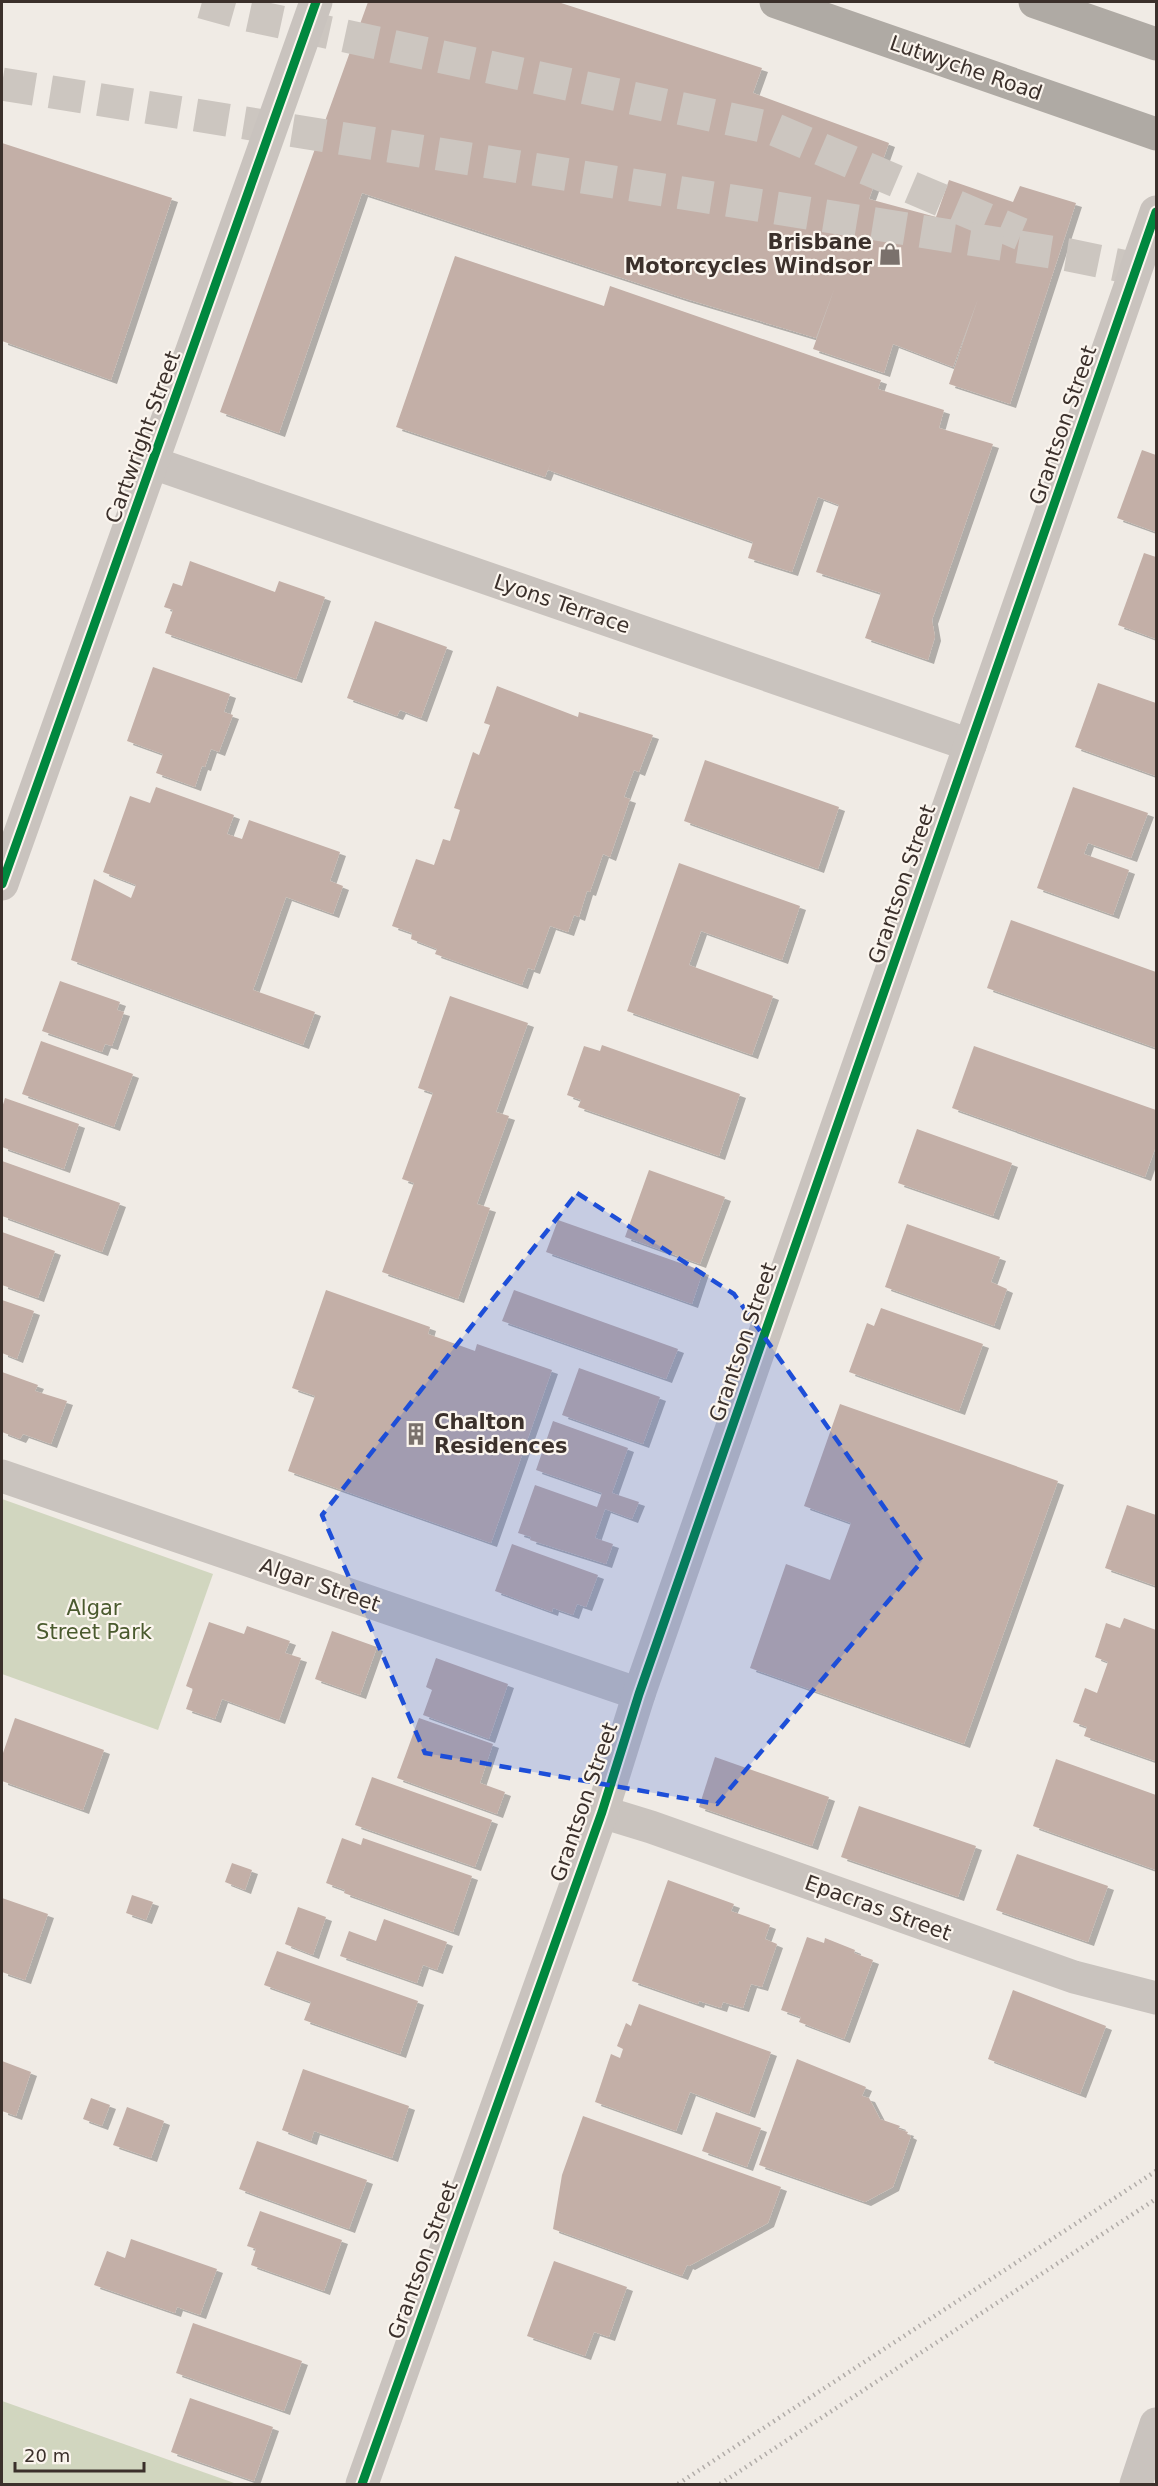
<svg xmlns="http://www.w3.org/2000/svg" width="1158" height="2486" font-family="'DejaVu Sans',sans-serif">
<style>
.green{fill:#d1d6bf}
.building{fill:#c3afa7;filter:url(#shadow)}
.lines{fill:none;stroke-linecap:round;stroke-linejoin:round}
.highway-tunnel{stroke:#ccc6c0;stroke-width:33;stroke-dasharray:33 16;stroke-linecap:butt}
.street{stroke:#c9c3be;stroke-width:33}
.highway{stroke:#afaaa4;stroke-width:33}
.rail{stroke:#b1aca8;stroke-width:4.5;stroke-dasharray:1.5 4.5;stroke-linecap:butt}
.cycleway-casing{stroke:#fbf5ee;stroke-width:13}
.cycleway{stroke:#00873e;stroke-width:9}
.marked{fill:#1d4ed8;fill-opacity:0.2;stroke:#1d4ed8;stroke-width:4.5;stroke-dasharray:12 8;stroke-linejoin:round}
.labels{text-anchor:middle;stroke-width:4.5;stroke-linejoin:round;paint-order:stroke}
.street-label{font-size:21px;fill:#3b302b;stroke:#fbf5ee}
.poi-label{font-size:21px;font-weight:bold;fill:#3b302b;stroke:#fbf5ee;text-anchor:end}
.park-label{font-size:21px;fill:#4a5a2e;stroke:#fbf5ee}
</style>
<defs>
<filter id="shadow"><feDropShadow dx="6" dy="4" stdDeviation="0" flood-color="#0004"/></filter>
</defs>
<rect width="100%" height="100%" fill="#f0ebe5"/>
<g class="green">
<path d="M2 1499 213 1574 158 1730 2 1674Z"/>
<path d="M2 2401 237 2484H2Z"/>
</g>
<g class="building">
<path d="M368 2H558L762 68 753 93 889 143 869 199 936 217 949 180 1013 202 1020 186 1076 203 1010 404 949 384 978 299 953 367 893 344 884 373 813 349 835 287 816 338 683 298 362 193 279 433 220 412Z"/>
<path d="M2 143 172 198 111 380 2 341Z"/>
<path d="M455 256 604 306 610 286 881 380 878 389 944 410 939 428 993 444 932 620 935 637 928 660 865 638 881 593 816 572 839 505 818 497 792 572 748 558 753 542 548 470 551 462 545 477 396 427Z"/>
<path d="M1142 450 1156 455V532L1117 518Z"/>
<path d="M1144 553 1156 557V639L1118 625Z"/>
<path d="M190 561 275 592 279 581 325 597 296 679 165 633 173 610 164 607 173 583 182 586Z"/>
<path d="M375 621 447 647 421 718 400 710 397 716 347 698Z"/>
<path d="M153 667 230 694 224 712 233 715 219 752 211 749 205 767 202 766 195 787 156 773 163 754 127 741Z"/>
<path d="M1098 683 1156 703V776L1075 747Z"/>
<path d="M497 686 578 717 579 712 653 735 639 772 634 770 624 797 630 799 610 857 603 854 590 892 587 891 579 917 574 915 568 932 550 926 534 970 528 968 522 985 435 954 437 949 411 939 412 933 392 926 416 859 434 865 443 839 450 841 460 810 454 808 473 752 479 755 490 725 484 723Z"/>
<path d="M705 760 839 807 818 869 684 821Z"/>
<path d="M156 787 234 815 227 834 242 839 249 820 340 852 330 881 343 886 333 914 286 897 253 990 315 1012 303 1045 71 960 94 879 131 898 136 885 103 872 130 796 150 803Z"/>
<path d="M1073 787 1148 813 1131 858 1088 843 1084 854 1129 870 1113 915 1037 888Z"/>
<path d="M679 863 800 906 782 960 701 931 689 965 773 996 752 1055 627 1011Z"/>
<path d="M1011 920 1156 972V1048L987 988Z"/>
<path d="M60 981 120 1002 117 1010 124 1012 112 1046 105 1044 102 1052 42 1031Z"/>
<path d="M450 996 528 1023 496 1112 509 1116 477 1204 490 1208 458 1299 382 1272 414 1183 402 1179 433 1093 418 1088Z"/>
<path d="M41 1041 133 1074 114 1127 22 1094Z"/>
<path d="M602 1045 740 1094 719 1156 578 1107 581 1100 567 1095 584 1046 600 1051Z"/>
<path d="M974 1046 1156 1110V1146L1145 1177 952 1108Z"/>
<path d="M5 1098 79 1124 64 1169 2 1147V1108Z"/>
<path d="M917 1129 1012 1163 993 1216 898 1183Z"/>
<path d="M2 1161 120 1203 102 1252 2 1216Z"/>
<path d="M649 1170 725 1197 700 1264 625 1237Z"/>
<path d="M558 1220 703 1271 692 1304 546 1252Z"/>
<path d="M907 1224 1000 1257 991 1282 1007 1289 994 1326 885 1287Z"/>
<path d="M2 1232 55 1251 38 1298 2 1285Z"/>
<path d="M326 1290 430 1327 428 1334 475 1351 477 1344 552 1370 491 1543 288 1471 315 1396 292 1388Z"/>
<path d="M514 1290 678 1349 666 1379 502 1321Z"/>
<path d="M2 1300 34 1311 17 1359 2 1353Z"/>
<path d="M881 1308 983 1344 959 1411 849 1372 867 1323 874 1326Z"/>
<path d="M579 1368 660 1397 643 1444 562 1415Z"/>
<path d="M2 1372 38 1385 35 1391 67 1401 51 1444 23 1434 20 1439 2 1432Z"/>
<path d="M840 1404 1058 1481 964 1744 750 1668 786 1564 830 1580 851 1523 804 1506Z"/>
<path d="M553 1421 628 1448 612 1493 639 1502 632 1519 605 1509 595 1538 613 1544 606 1564 530 1540 531 1537 518 1533 535 1485 597 1507 602 1493 536 1470Z"/>
<path d="M1127 1505 1156 1515V1586L1105 1568Z"/>
<path d="M512 1544 598 1575 586 1607 577 1604 573 1615 553 1608 552 1612 495 1591Z"/>
<path d="M1124 1618 1156 1630 1155 1761 1084 1736 1087 1727 1073 1722 1085 1688 1097 1693 1108 1662 1095 1657 1106 1623 1120 1628Z"/>
<path d="M209 1622 244 1634 247 1626 290 1641 285 1653 301 1658 279 1720 222 1699 215 1719 186 1709 193 1689 186 1686Z"/>
<path d="M332 1631 377 1647 360 1695 315 1679Z"/>
<path d="M436 1658 508 1684 489 1739 423 1715 432 1690 426 1687Z"/>
<path d="M15 1718 104 1750 83 1810 2 1781V1756Z"/>
<path d="M419 1718 493 1744 480 1783 505 1792 497 1814 397 1778Z"/>
<path d="M715 1757 829 1797 812 1846 699 1807Z"/>
<path d="M1056 1759 1156 1795V1870L1033 1826Z"/>
<path d="M372 1777 492 1820 475 1867 355 1825Z"/>
<path d="M859 1806 976 1846 958 1897 841 1857Z"/>
<path d="M342 1838 361 1845 363 1838 472 1876 453 1932 344 1893 345 1890 326 1883Z"/>
<path d="M1017 1854 1108 1886 1088 1942 996 1910Z"/>
<path d="M232 1863 252 1870 245 1890 225 1882Z"/>
<path d="M668 1880 734 1904 731 1911 770 1925 765 1939 777 1944 762 1987 751 1984 743 2008 723 2002 721 2008 699 2001 698 2004 632 1981Z"/>
<path d="M132 1895 153 1902 146 1920 126 1913Z"/>
<path d="M2 1898 48 1914 25 1980 2 1972Z"/>
<path d="M298 1907 326 1917 313 1955 285 1944Z"/>
<path d="M384 1919 447 1942 437 1970 423 1965 417 1983 340 1956 349 1931 376 1941Z"/>
<path d="M807 1937 824 1943 825 1938 855 1950 854 1953 873 1960 844 2039 799 2022 801 2017 781 2010Z"/>
<path d="M277 1951 418 2001 400 2054 304 2020 311 2002 264 1985Z"/>
<path d="M1013 1990 1106 2026 1080 2094 988 2059Z"/>
<path d="M639 2004 771 2052 749 2114 690 2092 676 2131 595 2102 611 2054 620 2058 623 2049 617 2046 626 2023 631 2026Z"/>
<path d="M797 2059 866 2087 862 2096 869 2098 880 2119 900 2126 898 2129 908 2132 907 2134 911 2136 893 2187 865 2202 759 2165Z"/>
<path d="M2 2061 31 2072 16 2116 2 2111Z"/>
<path d="M303 2069 409 2106 392 2158 314 2131 311 2141 282 2130Z"/>
<path d="M91 2098 110 2105 102 2126 83 2119Z"/>
<path d="M127 2107 164 2121 151 2158 113 2145Z"/>
<path d="M716 2112 761 2128 747 2167 702 2151Z"/>
<path d="M583 2116 781 2187 768 2223 689 2266 687 2265 682 2276 553 2229 562 2175Z"/>
<path d="M257 2141 367 2180 349 2229 239 2189Z"/>
<path d="M260 2211 342 2240 324 2291 251 2265 256 2249 247 2246Z"/>
<path d="M131 2239 217 2269 200 2315 177 2307 175 2313 94 2285 107 2251 125 2258Z"/>
<path d="M554 2261 627 2287 609 2337 594 2332 585 2356 527 2336Z"/>
<path d="M193 2323 302 2361 284 2411 176 2373Z"/>
<path d="M190 2398 273 2427 254 2481 171 2452Z"/>
</g>
<g class="lines">
<g class="highway-tunnel">
<path d="M202 2 248 15 771 128 1021 234"/>
<path d="M2 84 1069 255 1156 273"/>
</g>
<g class="street">
<path d="M153 463 970 745"/>
<path d="M2 884 316 2"/>
<path d="M2 1476 639 1694"/>
<path d="M602 1812 651 1827 1074 1977 1156 1998"/>
<path d="M362 2484 602 1812 639 1694 1156 212"/>
<path d="M1136 2484 1156 2424"/>
</g>
<g class="highway">
<path d="M776 2 1156 134"/>
<path d="M1035 2 1156 44"/>
</g>
<g class="rail">
<path d="M678 2484 1156 2171"/>
<path d="M720 2484 1156 2199"/>
</g>
<g class="cycleway-casing">
<g id="cycleway">
<path d="M2 884 316 2"/>
<path d="M362 2484 602 1812 639 1694 1156 212"/>
</g>
</g>
<use href="#cycleway" class="cycleway"/>
</g>
<path class="marked" d="M577 1193 734 1294 922 1561 717 1804 425 1753 322 1515Z"/>
<defs>
<g id="shop-bare" transform="scale(1.8)"><path d="M-5-2.5h2.3a2.7 3.5 0 0 1 5.4 0H5L5.5 6h-11ZM-1.5-2.5h3a1.5 2.3 0 0 0-3 0Z" fill="#7a716c" stroke="#fbf5ee" stroke-width="2.5" paint-order="stroke"/></g>
<g id="building-bare" transform="scale(1.8)"><path d="M-4-6H4V6H1V3H-1V6H-4ZM-2.5-4.3h1.7v1.8h-1.7ZM.8-4.3h1.7v1.8H.8ZM-2.5-1h1.7V.8h-1.7ZM.8-1h1.7V.8H.8Z" fill="#7a716c" stroke="#fbf5ee" stroke-width="2.5" paint-order="stroke"/></g>
</defs>
<g fill-rule="evenodd">
<use href="#shop-bare" x="890" y="254"/>
<use href="#building-bare" x="416" y="1434"/>
</g>
<g class="labels">
<g class="street-label">
<text transform="translate(966 68) rotate(19)" y="7">Lutwyche Road</text>
<text transform="translate(1063 425) rotate(-71)" y="7">Grantson Street</text>
<text transform="translate(143 437) rotate(-70)" y="7">Cartwright Street</text>
<text transform="translate(562 604) rotate(19)" y="7">Lyons Terrace</text>
<text transform="translate(902 884) rotate(-71)" y="7">Grantson Street</text>
<text transform="translate(743 1342) rotate(-71)" y="7">Grantson Street</text>
<text transform="translate(320 1585) rotate(19)" y="7">Algar Street</text>
<text transform="translate(584 1802) rotate(-71)" y="7">Grantson Street</text>
<text transform="translate(878 1908) rotate(20)" y="7">Epacras Street</text>
<text transform="translate(423 2260) rotate(-70)" y="7">Grantson Street</text>
</g>
<g class="poi-label">
<text x="872" y="249">Brisbane<tspan x="872" dy="24">Motorcycles Windsor</tspan></text>
<text x="434" y="1429" text-anchor="start">Chalton<tspan x="434" dy="24">Residences</tspan></text>
</g>
<g class="park-label">
<text x="94" y="1615">Algar<tspan x="94" dy="24">Street Park</tspan></text>
</g>
</g>
<rect width="1158" height="2486" fill="none" stroke="#3b302b" stroke-width="6"/>
<path d="M15 2462v9h129v-9" fill="none" stroke="#3b302b" stroke-width="3"/>
<text x="24" y="2462" font-size="18" fill="#3b302b" stroke="#fbf5ee" stroke-width="4.5" paint-order="stroke">20 m</text>
</svg>
